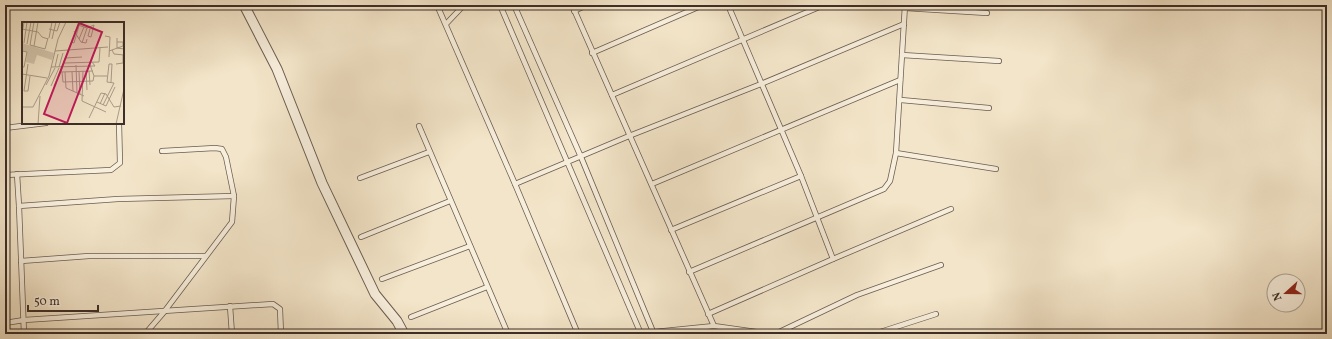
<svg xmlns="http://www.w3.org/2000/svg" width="1332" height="339" font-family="Vollkorn,serif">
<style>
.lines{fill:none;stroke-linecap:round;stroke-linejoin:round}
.service-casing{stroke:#6a5c50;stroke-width:6}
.minor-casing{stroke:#6a5c50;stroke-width:11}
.service{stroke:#f7eedc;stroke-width:4.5}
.minor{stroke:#f7eedc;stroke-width:9}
.inset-road{fill:none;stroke:#aa9c89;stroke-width:1}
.view{fill:#c2185b;fill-opacity:0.15;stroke:#c2185b;stroke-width:2}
.inset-edge{fill:none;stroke:#3c2e28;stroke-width:2}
</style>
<rect width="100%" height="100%" fill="#f3e5c9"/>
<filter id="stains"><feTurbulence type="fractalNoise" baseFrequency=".005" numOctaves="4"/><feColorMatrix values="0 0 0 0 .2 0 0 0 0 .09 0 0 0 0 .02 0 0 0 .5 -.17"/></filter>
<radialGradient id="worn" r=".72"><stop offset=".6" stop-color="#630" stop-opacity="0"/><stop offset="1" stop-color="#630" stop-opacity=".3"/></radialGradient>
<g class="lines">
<g class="service-casing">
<g id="service">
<path d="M437 5 515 184 578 334"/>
<path d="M500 5 641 334"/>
<path d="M514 5 581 157 654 334"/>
<path d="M572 5 714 326 771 334"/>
<path d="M905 8 987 13"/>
<path d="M574 11 587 5"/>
<path d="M446 24 464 5"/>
<path d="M592 53 703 5"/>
<path d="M902 55 999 61"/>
<path d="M612 95 824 5"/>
<path d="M901 100 989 108"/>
<path d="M419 126 508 334"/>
<path d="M5 128 46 123"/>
<path d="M896 153 996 169"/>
<path d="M17 174 19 206"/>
<path d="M5 175 111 170 120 163 119 123"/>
<path d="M360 178 429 152"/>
<path d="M515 184 629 136 761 84 904 24"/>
<path d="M652 184 900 80"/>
<path d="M671 230 801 176"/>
<path d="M361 237 450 201"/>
<path d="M833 259 951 209"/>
<path d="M21 261 89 256H205"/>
<path d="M689 272 884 189 890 181 896 153 905 5"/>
<path d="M382 279 470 246"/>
<path d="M230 306 232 334"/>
<path d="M708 314 833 259 801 176 728 5"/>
<path d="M411 317 487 287"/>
<path d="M5 323 24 320 273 304 280 309 281 334"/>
<path d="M24 334 19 206 118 199 234 196"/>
<path d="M145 334 164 312 232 222 234 196 226 157 222 149 215 148 162 151"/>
<path d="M634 334 714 326"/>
<path d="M775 334 857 295 941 265"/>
<path d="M874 334 936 314"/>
</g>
</g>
<g class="minor-casing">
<path id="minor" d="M244 5 277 69 322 183 375 294 397 321 404 334"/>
</g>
<use href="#service" class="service"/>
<use href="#minor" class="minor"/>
</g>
<g transform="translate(22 22)">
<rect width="102" height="102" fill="#f3e5c9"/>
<path d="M0 21 32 31 30 38 15 33 12 42 4 40 5 30 0 29Z" fill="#d4c6ae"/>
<path class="inset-road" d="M12 0 8 23 23 27 26 16M56 3 65 6 60 21M65 6 72 3 69 15 66 14 68 7M0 7 16 10 20 15 26 17M27 7 35 9 38 0M52 9 59 20 64 21 65 17M0 12 2 0M83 14 88 15 87 35M27 16 30 0M95 16V26L102 27M30 17 34 0M57 17 62 5M49 20 52 21 58 0M2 21 5 0M5 22 9 0M12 24 16 0M90 28 92 32 102 33M0 29 5 30 2 45H0M33 29 86 25M87 29 101 24V20H95M67 40 72 54H85M42 41 77 40 78 26M94 42 101 41V33M54 43 55 71M29 45 73 44 70 40M33 45 36 32M37 45 41 31M57 49 58 73M61 49 60 79 84 90M64 49 65 68M67 49 68 63M39 50 43 36 60 35M40 50 41 60 71 59 72 54M43 50 44 66 62 74M50 50 51 69M0 52 25 56M24 63 33 46M29 64 37 46M32 64 39 50 71 49M2 69 6 42M2 69H6L8 54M75 80 84 84 93 65M78 82 83 71M81 83 92 61 85 60 87 42H90L89 60M0 85H11L27 54 36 17 44 0M67 96 79 71 84 72 92 85 99 84M16 102 18 74M94 102 102 67"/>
<path class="view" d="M57 1 80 10 45 101 22 92Z"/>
<rect width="102" height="102" class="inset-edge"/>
</g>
<rect width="1332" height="339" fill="none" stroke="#f3e5c9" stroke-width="20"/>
<rect x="6" y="6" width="1320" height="327" fill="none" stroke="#3c2e28" stroke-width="2"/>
<rect x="10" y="10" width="1312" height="319" fill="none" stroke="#3c2e28"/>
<g transform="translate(1286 293) rotate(249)"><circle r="19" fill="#f7eedc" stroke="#aca194"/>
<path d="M0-3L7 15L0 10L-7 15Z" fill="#8f2418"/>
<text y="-6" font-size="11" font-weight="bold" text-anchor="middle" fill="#3c2e28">N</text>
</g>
<path d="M28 305v6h70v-6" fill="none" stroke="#3c2e28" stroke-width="2"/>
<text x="34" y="305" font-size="12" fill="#3c2e28" stroke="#f7eedc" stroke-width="3" paint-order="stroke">50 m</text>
<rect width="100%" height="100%" filter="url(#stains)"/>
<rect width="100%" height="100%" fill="url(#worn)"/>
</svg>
